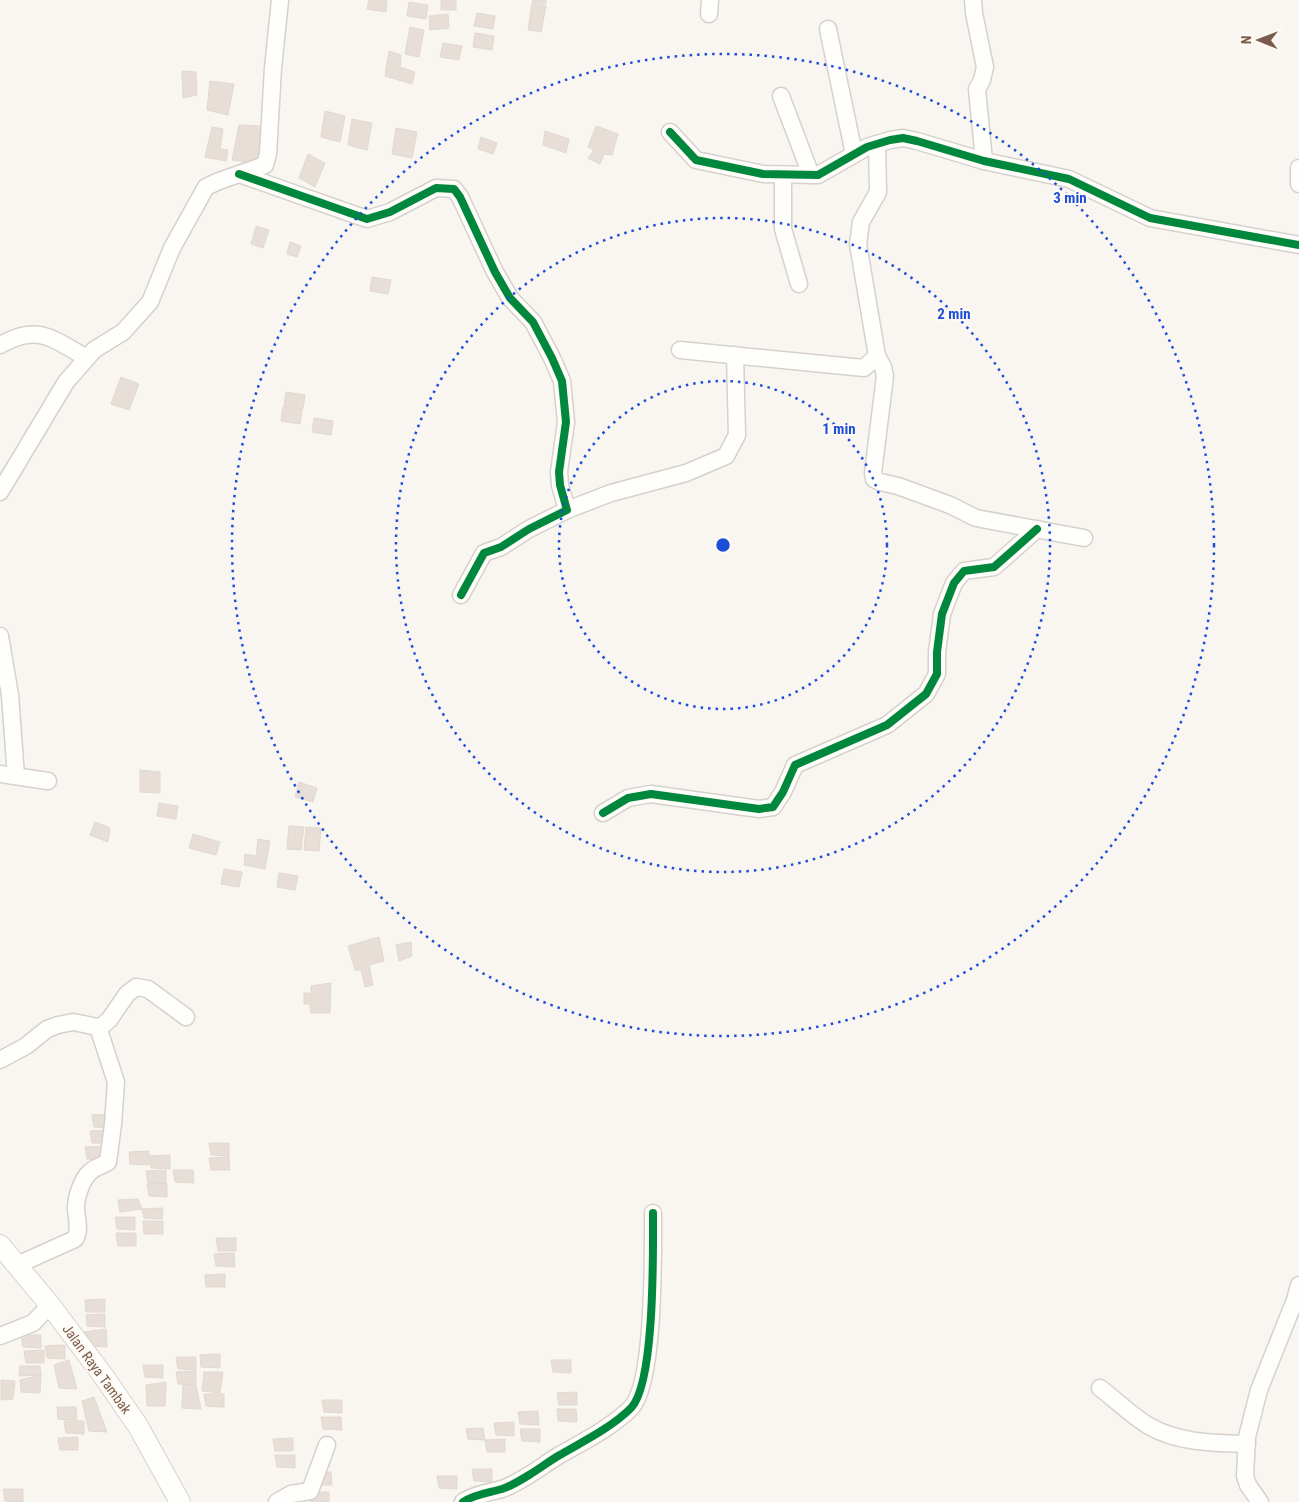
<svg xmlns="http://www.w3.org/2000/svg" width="1299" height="1502" font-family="'Roboto Condensed',sans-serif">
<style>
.building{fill:#e6ded7;stroke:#e2d8d2}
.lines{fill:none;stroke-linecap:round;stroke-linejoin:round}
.minor-casing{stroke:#d7d1cb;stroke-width:19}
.tertiary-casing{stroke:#d7d1cb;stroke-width:22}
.minor{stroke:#fefefd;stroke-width:16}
.tertiary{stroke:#fefefd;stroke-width:20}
.cycleway-casing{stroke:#fffaf3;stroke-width:11}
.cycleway{stroke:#00873e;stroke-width:8}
.ring{fill:none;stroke:#1d4ed8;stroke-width:2.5;stroke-dasharray:2.5 5}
.labels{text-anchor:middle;stroke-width:4;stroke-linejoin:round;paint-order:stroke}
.street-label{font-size:14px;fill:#7a5c4d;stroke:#fffaf3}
.centre{fill:#1d4ed8;stroke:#fffaf3;stroke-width:2.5}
.ring-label{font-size:15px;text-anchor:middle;font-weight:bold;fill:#1d4ed8;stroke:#fffaf3;stroke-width:4;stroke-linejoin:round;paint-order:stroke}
</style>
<rect width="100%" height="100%" fill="#f9f5f0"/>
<g class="building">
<path d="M369 0H387L386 12 367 9Z"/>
<rect x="441" y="0" width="15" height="10"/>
<path d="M533 0H546V4L532 2Z"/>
<path d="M409 2 428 5 426 19 407 16Z"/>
<path d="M532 3 546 6 541 32 528 30Z"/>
<path d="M477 13 495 16 493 29 474 26Z"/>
<path d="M448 14 449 28 430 30 429 16Z"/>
<path d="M410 27 424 30 419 57 405 54Z"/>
<path d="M475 33 494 36 492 50 473 47Z"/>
<path d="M443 43 462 46 459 60 440 57Z"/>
<path d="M389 51 401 55 400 67 415 72 412 84 385 76Z"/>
<path d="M182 71 196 72 197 95 183 98Z"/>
<path d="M210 81 234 84 228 115 207 110Z"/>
<path d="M325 111 345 116 340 142 321 137Z"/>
<path d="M352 119 372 123 367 150 348 145Z"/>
<path d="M239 125 262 126 258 164 232 160Z"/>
<path d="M596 126 618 134 612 155 604 154 600 164 588 158 594 150 588 147Z"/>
<path d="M212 127 223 129 220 149 228 150 226 161 205 157Z"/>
<path d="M396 128 417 132 412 158 392 154Z"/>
<path d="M545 131 569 139 566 153 543 145Z"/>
<path d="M481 137 497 143 493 154 478 149Z"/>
<path d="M308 154 325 163 315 187 299 178Z"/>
<path d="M256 226 269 230 263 248 251 244Z"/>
<path d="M290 242 301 246 297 257 287 254Z"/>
<path d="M372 277 391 280 388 294 370 291Z"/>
<path d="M121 377 139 384 129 410 111 404Z"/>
<path d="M286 392 305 395 303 409 284 406Z"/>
<path d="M283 407 302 410 300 424 281 421Z"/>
<path d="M314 418 333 421 331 435 312 432Z"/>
<path d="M140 770 160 772V793L140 792Z"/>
<path d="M299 782 317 788 313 802 295 797Z"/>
<path d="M159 803 178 806 176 819 157 816Z"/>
<path d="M95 822 110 828 108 842 90 835Z"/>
<path d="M289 826 304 827 301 850 287 849Z"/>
<path d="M306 827 321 828 319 851 304 850Z"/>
<path d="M193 834 220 842 216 855 189 848Z"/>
<path d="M258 839 270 841 265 869 244 865 245 854 256 856Z"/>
<path d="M224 869 242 872 239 887 221 884Z"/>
<path d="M279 873 298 876 295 890 277 887Z"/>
<path d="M379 937 384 961 369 965 373 985 365 987 361 970H355L348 946Z"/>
<path d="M411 942 412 956 399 961 396 945Z"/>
<path d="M331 983 330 1013H311L310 1004H304V993H311V986Z"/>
<path d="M112 1114V1128L94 1127 92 1115Z"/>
<path d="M110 1130V1143H92L90 1131Z"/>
<path d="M209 1143H229V1156L211 1155Z"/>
<path d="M105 1146V1160L87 1159 85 1147Z"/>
<path d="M149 1151V1165L130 1164 129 1152Z"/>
<path d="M170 1155V1169L151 1168 150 1156Z"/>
<path d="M229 1157 230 1170H211L209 1158Z"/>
<path d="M166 1170V1183H148L146 1171Z"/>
<path d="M173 1170H193L194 1183 175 1182Z"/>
<path d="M167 1183V1197L149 1196 147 1184Z"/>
<path d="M138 1199 142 1209 120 1212 118 1200Z"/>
<path d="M163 1208 162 1219 144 1218 142 1209Z"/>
<path d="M115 1217H135V1230L117 1229Z"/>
<path d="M143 1221H163V1234H144Z"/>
<path d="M116 1233H136V1246H118Z"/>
<path d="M216 1238H236V1251H218Z"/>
<path d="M234 1253 235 1267 216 1266 214 1254Z"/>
<path d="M225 1274V1287H206L205 1275Z"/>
<path d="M105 1299V1312H86L85 1300Z"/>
<path d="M105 1314V1327L87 1326 86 1315Z"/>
<path d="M106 1329 107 1347 89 1346 84 1332Z"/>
<path d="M21 1335H41V1348L23 1347Z"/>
<path d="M65 1345V1359L47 1358 45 1346Z"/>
<path d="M44 1350V1363H26L24 1351Z"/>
<path d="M220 1354V1368L201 1367 200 1355Z"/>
<path d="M176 1357H196V1370L178 1369Z"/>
<path d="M69 1360 77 1389 59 1388 54 1365Z"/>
<path d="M551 1360H571V1373L553 1372Z"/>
<path d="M143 1365H163V1378L145 1377Z"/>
<path d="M20 1366H40L41 1375 19 1376Z"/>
<path d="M196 1371V1385L178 1384 176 1372Z"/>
<path d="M204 1372H223L220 1393 202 1391Z"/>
<path d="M41 1375 40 1393 21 1392 20 1380Z"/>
<path d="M1 1380 15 1381 13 1399 1 1400Z"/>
<path d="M166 1382 165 1406H147L146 1385Z"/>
<path d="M183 1384 196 1385 201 1409 182 1408Z"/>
<path d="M577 1392V1405H559L557 1393Z"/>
<path d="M204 1394H224V1407L206 1406Z"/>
<path d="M94 1397 107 1432 89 1431 82 1401Z"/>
<path d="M322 1400H342V1413L324 1412Z"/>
<path d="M57 1407H76L77 1420 58 1419Z"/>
<path d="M557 1409H576L577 1422 558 1421Z"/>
<path d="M538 1411 539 1425 520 1424 518 1412Z"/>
<path d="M321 1417H341L342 1430 323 1429Z"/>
<path d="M64 1421H84V1434L66 1433Z"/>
<path d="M514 1422V1436L496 1435 494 1423Z"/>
<path d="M483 1428 485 1440 468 1439 466 1429Z"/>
<path d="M520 1429H540V1442L522 1441Z"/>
<path d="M78 1437V1450H60L58 1438Z"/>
<path d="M293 1438V1451H275L273 1439Z"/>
<path d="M505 1439V1452H487L485 1440Z"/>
<path d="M275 1455H295V1468L277 1467Z"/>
<path d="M472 1469H492V1482L474 1481Z"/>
<path d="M331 1472 332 1485H315L319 1473Z"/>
<path d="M437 1476H457V1489L439 1488Z"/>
<path d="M3 1489H23V1502L5 1501Z"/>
<path d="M309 1492H329V1502H311Z"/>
</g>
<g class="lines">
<g class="minor-casing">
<g id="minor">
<path d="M973 0 974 13 985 67 982 80 977 89 984 161"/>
<path d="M709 14 710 0"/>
<path d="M828 29 854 154"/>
<path d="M781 96 811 175"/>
<path d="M670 132 696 160 763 174 818 175 867 147 890 140 903 138 917 141 984 161 1069 179 1150 218 1299 245"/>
<path d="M877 144 878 192 861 222 858 244 877 356 883 367 885 376 873 473 874 479 880 482 898 486 950 505 976 518 1084 538"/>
<path d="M1299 168V184"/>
<path d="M239 174 367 219 390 212 436 188 454 189 460 197 495 272 510 298 533 322 552 358 562 381 566 422 559 472 560 485 567 510 529 529 501 547 484 553 461 595"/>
<path d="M783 175V229L799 284"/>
<path d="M0 345C39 323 52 339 87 358"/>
<path d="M680 350 864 368 877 356"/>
<path d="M0 492 66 382 94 350 123 332 150 302 172 248 206 187 219 181 265 165 268 154 273 68 280 0"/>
<path d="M567 510 611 493 686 473 726 456 737 435 735 355"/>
<path d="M0 636 10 695 16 776"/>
<path d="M0 774 48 781"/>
<path d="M603 813 628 798 651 794 759 809 773 807 783 792 795 765 887 725 926 694 937 674V652L942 614 954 583 964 571 994 567 1037 529"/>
<path d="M0 1060 26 1046 47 1029 58 1025 73 1022 98 1027 103 1025 109 1020 127 994 136 987 148 989 186 1017"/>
<path d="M17 1265 75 1239C81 1229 76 1219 76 1208 76 1197 82 1179 90 1172 95 1167 102 1166 108 1162L113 1124 116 1082 98 1027"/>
<path d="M0 1336 33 1323 50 1305"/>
<path d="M1100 1388C1116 1400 1132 1416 1149 1426 1178 1443 1214 1443 1247 1444"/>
<path d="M277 1502 291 1494 310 1491 327 1445"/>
<path d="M463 1502C475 1494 488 1493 502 1489 511 1486 521 1480 529 1475 539 1469 548 1462 558 1456 582 1442 611 1428 631 1408 655 1383 653 1252 653 1213"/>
<path d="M1260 1502 1248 1485 1245 1476 1247 1437 1259 1390 1295 1300 1299 1285"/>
</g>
</g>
<g class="tertiary-casing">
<path id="tertiary" d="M0 1245 50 1305 102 1374 138 1426 180 1502"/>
</g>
<use href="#minor" class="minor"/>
<use href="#tertiary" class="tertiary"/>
<g class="cycleway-casing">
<g id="cycleway">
<path d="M670 132 696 160 763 174 818 175 867 147 890 140 903 138 917 141 984 161 1069 179 1150 218 1299 245"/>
<path d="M239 174 367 219 390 212 436 188 454 189 460 197 495 272 510 298 533 322 552 358 562 381 566 422 559 472 560 485 567 510 529 529 501 547 484 553 461 595"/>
<path d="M603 813 628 798 651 794 759 809 773 807 783 792 795 765 887 725 926 694 937 674V652L942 614 954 583 964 571 994 567 1037 529"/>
<path d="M463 1502C475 1494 488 1493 502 1489 511 1486 521 1480 529 1475 539 1469 548 1462 558 1456 582 1442 611 1428 631 1408 655 1383 653 1252 653 1213"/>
</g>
</g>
<use href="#cycleway" class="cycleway"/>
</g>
<g class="ring">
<circle cx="723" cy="545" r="164"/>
<circle cx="723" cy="545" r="327"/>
<circle cx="723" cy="545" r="491"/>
</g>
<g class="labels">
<g class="street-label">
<text transform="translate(97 1369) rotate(54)" y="5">Jalan Raya Tambak</text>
</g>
</g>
<circle cx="723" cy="545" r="8" class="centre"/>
<g class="ring-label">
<text x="1070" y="203">3 min</text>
<text x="954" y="319">2 min</text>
<text x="839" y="434">1 min</text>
</g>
<g transform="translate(1259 40) rotate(271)" stroke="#fffaf3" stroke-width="4" paint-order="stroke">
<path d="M0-4L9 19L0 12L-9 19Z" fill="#7a5c4d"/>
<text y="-8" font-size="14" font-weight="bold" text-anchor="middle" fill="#7a5c4d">N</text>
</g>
</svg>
